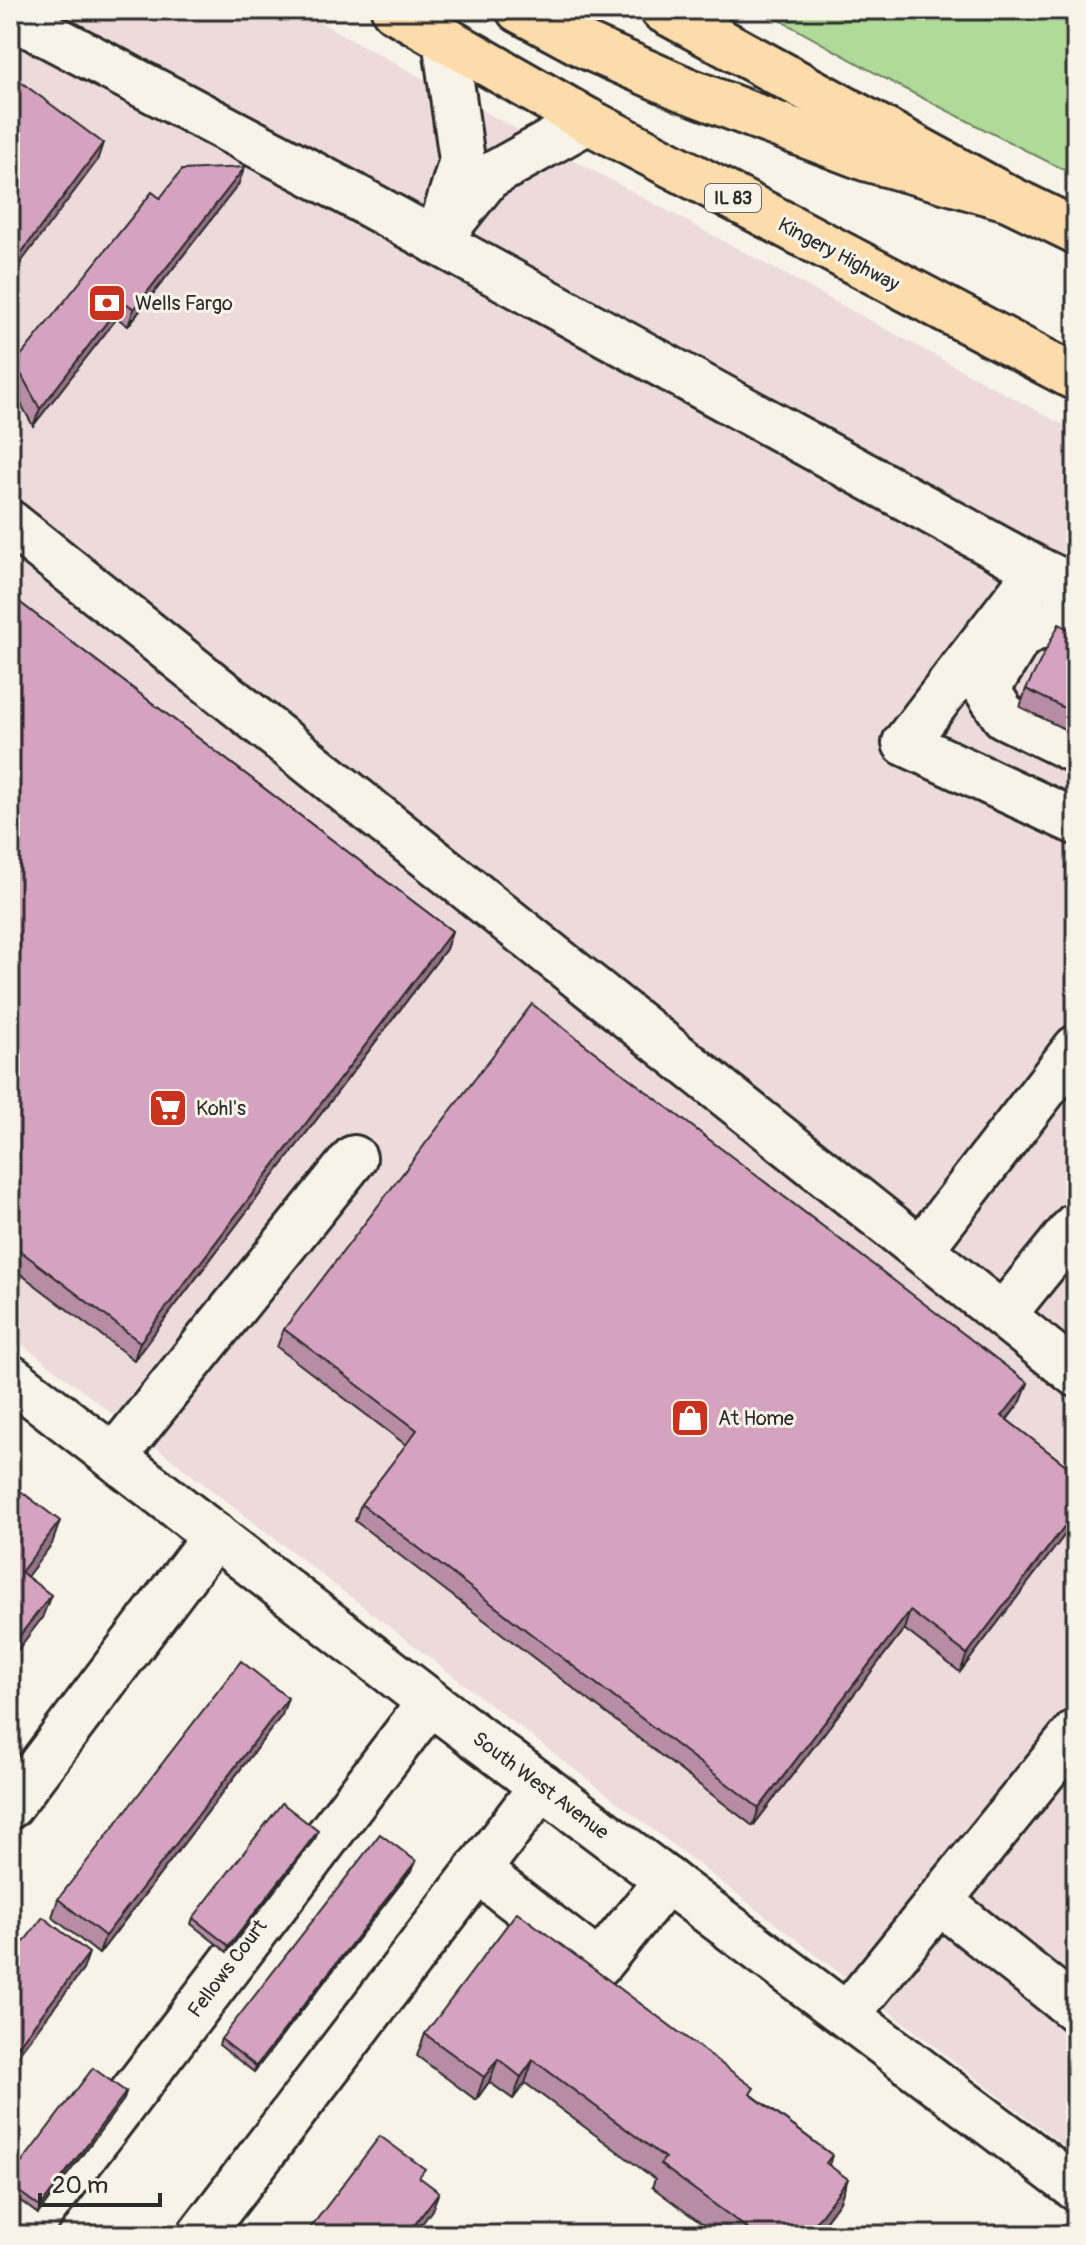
<svg xmlns="http://www.w3.org/2000/svg" width="1086" height="2245" font-family="Pangolin,sans-serif">
<style>
.built{fill:#eddbdc}
.green{fill:#b0da97;stroke:#6e8261;stroke-width:2}
.lines{fill:none;stroke-linecap:round;stroke-linejoin:round}
.minor-casing{stroke:#2b2b2b;stroke-width:50}
.highway-casing{stroke:#2b2b2b;stroke-width:50}
.minor{stroke:#f7f3e8;stroke-width:44}
.highway{stroke:#fddcac;stroke-width:44}
.wall{fill:#b78ca5;stroke:#2b2b2b;stroke-width:2}
.shaded-wall{fill:#957286;stroke:#2b2b2b;stroke-width:2}
.building{fill:#d5a3c0;stroke:#2b2b2b;stroke-width:2}
.labels{text-anchor:middle;stroke-width:6;stroke-linejoin:round;paint-order:stroke}
.shield{fill:#f7f3e8;stroke:#686764;stroke-width:2}
.shield-label{font-size:18px;font-weight:bold;fill:#2b2b2b}
.street-label{font-size:20px;fill:#2b2b2b;stroke:#f7f3e8}
.poi-label{font-size:20px;fill:#2b2b2b;stroke:#f7f3e8;text-anchor:start}
</style>
<rect width="100%" height="100%" fill="#f7f3e8"/>
<filter id="ink" filterUnits="userSpaceOnUse"><feTurbulence type="fractalNoise" baseFrequency=".0125" numOctaves="2"/><feDisplacementMap in="SourceGraphic" scale="16" xChannelSelector="R" yChannelSelector="G"/><feConvolveMatrix kernelMatrix="1 2 1 2 8 2 1 2 1" color-interpolation-filters="sRGB"/></filter>
<g filter="url(#ink)">
<path class="built" d="M10 10H297L1076 432V2155L10 1335Z"/>
<path class="green" d="M762 10H1076V176L897 85Z"/>
<g class="lines">
<g class="minor-casing">
<g id="minor">
<path d="M10 15 339 188 1038 570 905 743 1076 822"/>
<path d="M453 221 488 177 588 121"/>
<path d="M437 242 462 160 445 39"/>
<path d="M10 523 1076 1374"/>
<path d="M1038 570 1076 588"/>
<path d="M1076 623 1059 615 1019 637 987 690 1004 716 1076 751"/>
<path d="M921 1249 1076 1048"/>
<path d="M1003 1315 1076 1225"/>
<path d="M10 1377 430 1702 1076 2188"/>
<path d="M114 1457 354 1158"/>
<path d="M10 1806 215 1535"/>
<path d="M477 1870 599 1964 667 1880"/>
<path d="M939 1901 1076 2010"/>
<path d="M847 2015 1076 1732"/>
<path d="M24 2235 430 1702"/>
<path d="M200 2235 542 1786"/>
</g>
</g>
<g class="highway-casing">
<g id="highway">
<path d="M394 10 588 121 1076 378"/>
<path d="M519 10 584 45 684 89 865 158 1008 198"/>
<path d="M663 10 1008 198 1076 231"/>
</g>
</g>
<use href="#minor" class="minor"/>
<use href="#highway" class="highway"/>
</g>
<g class="wall">
<path d="M238 185 128 326 117 318 33 426 10 384V377L15 363 160 198Z"/>
<path d="M10 595 452 931 446 949 134 1360 10 1266Z"/>
<path d="M1076 633V735L1020 707 1026 689Z"/>
<path d="M284 1329 1028 1383 1021 1401 1007 1420 1076 1473V1520L960 1672 904 1629 753 1826 355 1521 361 1504 406 1445 277 1347Z"/>
<path d="M282 1715 99 1954 52 1917 58 1899Z"/>
<path d="M316 1837 227 1952 191 1924 193 1918Z"/>
<path d="M416 1862 413 1868 254 2072 219 2045 221 2039Z"/>
<path d="M425 2034 752 2095 832 2155 829 2165 840 2201 815 2235H717L652 2187 655 2179 525 2083 513 2099 489 2082 476 2100 417 2056Z"/>
<path d="M126 2092 124 2099 38 2214 10 2193V2178Z"/>
</g>
<g class="shaded-wall">
<path d="M103 143 97 161 10 277V268Z"/>
<path d="M245 167 238 185 128 326 134 309Z"/>
<path d="M123 301 117 318 33 426 40 409Z"/>
<path d="M452 931 446 949 134 1360 140 1342Z"/>
<path d="M1028 1383 1021 1401 995 1434 1002 1416Z"/>
<path d="M1076 1511V1520L960 1672 967 1654Z"/>
<path d="M60 1521 52 1544 13 1595 21 1572Z"/>
<path d="M51 1595 42 1618 10 1660V1648Z"/>
<path d="M910 1611 904 1629 753 1826 759 1808Z"/>
<path d="M288 1698 282 1715 99 1954 105 1936Z"/>
<path d="M318 1831 316 1837 227 1952 229 1946Z"/>
<path d="M416 1861 413 1868 254 2072 256 2066Z"/>
<path d="M89 1953 83 1970 10 2065V2056Z"/>
<path d="M498 2059 489 2082 476 2100 484 2077Z"/>
<path d="M533 2060 525 2083 513 2099 521 2077Z"/>
<path d="M126 2092 124 2099 38 2214 40 2207Z"/>
<path d="M848 2179 840 2201 815 2235H806Z"/>
<path d="M439 2192 432 2210 414 2235H407Z"/>
</g>
<g class="building">
<path d="M10 74 103 143 10 268Z"/>
<path d="M245 167 134 309 123 301 40 409 15 363 152 192 160 198 182 170Z"/>
<path d="M10 595 452 931 140 1342 10 1243Z"/>
<path d="M1059 624 1076 633V714L1026 689Z"/>
<path d="M532 1004 1028 1383 1002 1416 1076 1473V1511L967 1654 910 1611 759 1808 361 1504 417 1430 284 1329Z"/>
<path d="M10 1483 60 1521 21 1572 51 1595 10 1648Z"/>
<path d="M241 1661 288 1698 105 1936 58 1899Z"/>
<path d="M282 1803 318 1831 229 1946 193 1918Z"/>
<path d="M380 1834 416 1861 256 2066 221 2039Z"/>
<path d="M517 1912 754 2088 750 2094 832 2155 826 2163 848 2179 806 2235H756L660 2164 665 2158 533 2060 521 2077 498 2059 484 2077 425 2034Z"/>
<path d="M43 1917 89 1953 10 2056V1960Z"/>
<path d="M93 2068 126 2092 40 2207 10 2185V2178Z"/>
<path d="M380 2136 425 2169 419 2177 439 2192 407 2235H305Z"/>
</g>
</g>
<defs>
<g id="bank-square" transform="scale(2)"><rect x="-9" y="-9" width="18" height="18" rx="4" fill="#c8321e" stroke="#f7f3e8"/><path d="M-6-4H6V4H-6ZM0-2.3a2.3 2.3 0 1 0 0 4.6a2.3 2.3 0 1 0 0-4.6Z" fill="#fff"/></g>
<g id="supermarket-square" transform="scale(2)"><rect x="-9" y="-9" width="18" height="18" rx="4" fill="#c8321e" stroke="#f7f3e8"/><path d="M-6-5.5h2.5l.6 2H6L4.5 2H-2.5L-4.4-4H-6ZM-1.5 3.2a1.3 1.3 0 1 0 .1 0ZM3 3.2a1.3 1.3 0 1 0 .1 0Z" fill="#fff"/></g>
<g id="shop-square" transform="scale(2)"><rect x="-9" y="-9" width="18" height="18" rx="4" fill="#c8321e" stroke="#f7f3e8"/><path d="M-5-2.5h2.3a2.7 3.5 0 0 1 5.4 0H5L5.5 6h-11ZM-1.5-2.5h3a1.5 2.3 0 0 0-3 0Z" fill="#fff"/></g>
</defs>
<g fill-rule="evenodd">
<use href="#bank-square" x="107" y="303"/>
<use href="#supermarket-square" x="168" y="1108"/>
<use href="#shop-square" x="690" y="1418"/>
</g>
<g class="labels">
<rect class="shield" x="705" y="184" width="56" height="28" rx="6"/>
<g class="shield-label">
<text x="733" y="204">IL 83</text>
</g>
<g class="street-label">
<text transform="translate(839 254) rotate(28)" y="7">Kingery Highway</text>
<text transform="translate(541 1785) rotate(37)" y="7">South West Avenue</text>
<text transform="translate(227 1968) rotate(-53)" y="7">Fellows Court</text>
</g>
<g class="poi-label">
<text x="135" y="310">Wells Fargo</text>
<text x="196" y="1115">Kohl's</text>
<text x="718" y="1425">At Home</text>
</g>
</g>
<rect width="1086" height="2245" fill="none" stroke="#f7f3e8" stroke-width="40"/>
<rect x="20" y="20" width="1046" height="2205" fill="none" stroke="#2b2b2b" stroke-width="3" filter="url(#ink)"/>
<path d="M40 2193v12h120v-12" fill="none" stroke="#2b2b2b" stroke-width="4"/>
<text x="52" y="2193" font-size="24" fill="#2b2b2b" stroke="#f7f3e8" stroke-width="6" paint-order="stroke">20 m</text>
</svg>
